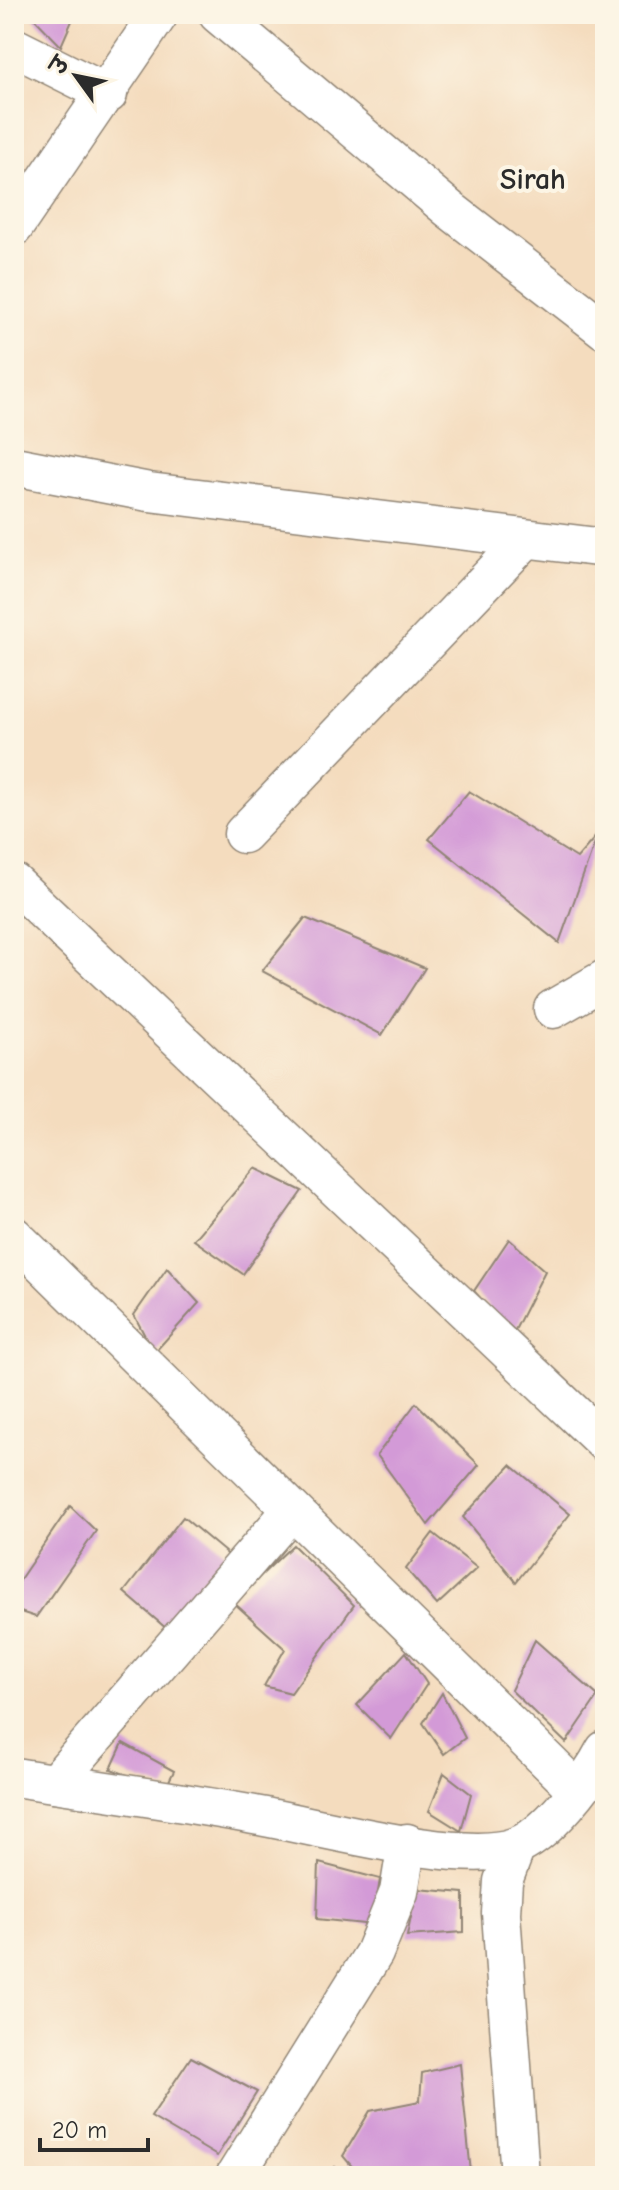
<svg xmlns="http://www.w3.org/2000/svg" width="619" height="2190" font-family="'Comic Neue','Playpen Sans Deva',sans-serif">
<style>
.building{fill:#d39ad7}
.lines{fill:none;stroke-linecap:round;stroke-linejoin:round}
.minor-casing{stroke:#908474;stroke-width:41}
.minor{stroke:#fff;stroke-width:38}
.labels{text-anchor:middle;stroke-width:8;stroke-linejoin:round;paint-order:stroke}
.quarter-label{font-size:30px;font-weight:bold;fill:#2b2b2b;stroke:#fcf5e5}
</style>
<rect width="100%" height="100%" fill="#fcf5e5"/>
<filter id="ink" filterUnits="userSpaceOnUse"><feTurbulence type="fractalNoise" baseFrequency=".0125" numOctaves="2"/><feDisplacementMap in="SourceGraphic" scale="16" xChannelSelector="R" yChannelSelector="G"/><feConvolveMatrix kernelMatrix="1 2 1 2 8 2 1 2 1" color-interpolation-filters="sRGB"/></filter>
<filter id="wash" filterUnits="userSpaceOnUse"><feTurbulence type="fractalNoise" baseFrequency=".006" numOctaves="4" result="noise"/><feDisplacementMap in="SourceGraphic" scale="32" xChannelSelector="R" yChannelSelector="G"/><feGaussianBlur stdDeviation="1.8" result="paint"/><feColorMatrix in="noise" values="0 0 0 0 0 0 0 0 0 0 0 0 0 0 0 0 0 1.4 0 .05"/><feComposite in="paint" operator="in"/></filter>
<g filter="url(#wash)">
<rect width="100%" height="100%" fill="#f4dcbe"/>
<g id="blocks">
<g class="building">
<path d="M30 14H75L61 46Z"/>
<path d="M469 791 577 858 598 834 559 943 429 839Z"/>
<path d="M305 918 425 968 382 1035 262 971Z"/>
<path d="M255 1168 302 1191 243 1274 194 1240Z"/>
<path d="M509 1239 545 1271 513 1334 474 1291Z"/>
<path d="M167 1268 199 1303 154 1353 134 1315Z"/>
<path d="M416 1403 479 1465 428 1525 377 1455Z"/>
<path d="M511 1465 570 1514 516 1582 463 1517Z"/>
<path d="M70 1506 96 1531 36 1617 14 1610V1588Z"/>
<path d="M183 1517 231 1557 167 1629 124 1592Z"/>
<path d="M433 1533 477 1568 437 1605 406 1569Z"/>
<path d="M293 1545 354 1605 291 1693 264 1686 285 1649 233 1602Z"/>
<path d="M535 1640 598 1696 566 1743 511 1690Z"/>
<path d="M406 1652 427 1684 391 1739 357 1705Z"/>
<path d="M442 1693 465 1738 444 1754 423 1723Z"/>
<path d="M123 1743 174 1771 165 1789 111 1769Z"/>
<path d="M444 1773 471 1794 461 1831 429 1811Z"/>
<path d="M319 1863 380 1879 373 1925 317 1919Z"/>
<path d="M417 1889 464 1893V1932L407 1936Z"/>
<path d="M191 2057 257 2092 217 2156 151 2117Z"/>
<path d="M460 2064 471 2173 360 2176 343 2156 370 2111 420 2101 422 2073Z"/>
<path d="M335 2167 345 2176H329Z"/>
</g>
</g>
</g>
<g filter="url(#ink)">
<use href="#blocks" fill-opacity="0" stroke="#908474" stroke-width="2"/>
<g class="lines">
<g class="minor-casing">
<g id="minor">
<path d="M218 14 449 209 605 330"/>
<path d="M14 47 108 94"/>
<path d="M14 227 159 14"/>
<path d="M14 466 149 492 605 548"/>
<path d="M243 834 526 539"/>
<path d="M14 883 605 1443"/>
<path d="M553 1009 605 979"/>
<path d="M14 1236 577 1790"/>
<path d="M14 1777C92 1789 171 1800 249 1814 310 1824 461 1866 514 1847 546 1837 590 1779 605 1750"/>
<path d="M55 1783 292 1510"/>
<path d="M516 1847 503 1881 501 1913 520 2176"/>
<path d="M235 2176 374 1953 399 1892 407 1843"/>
</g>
</g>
<use href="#minor" class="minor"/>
</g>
</g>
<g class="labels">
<g class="quarter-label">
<text x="533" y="189">Sirah</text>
</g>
</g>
<rect width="619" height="2190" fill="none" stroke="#fcf5e5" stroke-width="48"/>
<g transform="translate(76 76) rotate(303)" stroke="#fcf5e5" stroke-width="6" paint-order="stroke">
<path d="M0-6L14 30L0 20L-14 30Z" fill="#2b2b2b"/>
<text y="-12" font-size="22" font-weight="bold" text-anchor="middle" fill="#2b2b2b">उ</text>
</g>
<path d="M40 2138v12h108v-12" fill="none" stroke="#2b2b2b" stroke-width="4"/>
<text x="52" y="2138" font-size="24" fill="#2b2b2b" stroke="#fcf5e5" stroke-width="6" paint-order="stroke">20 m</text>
</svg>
